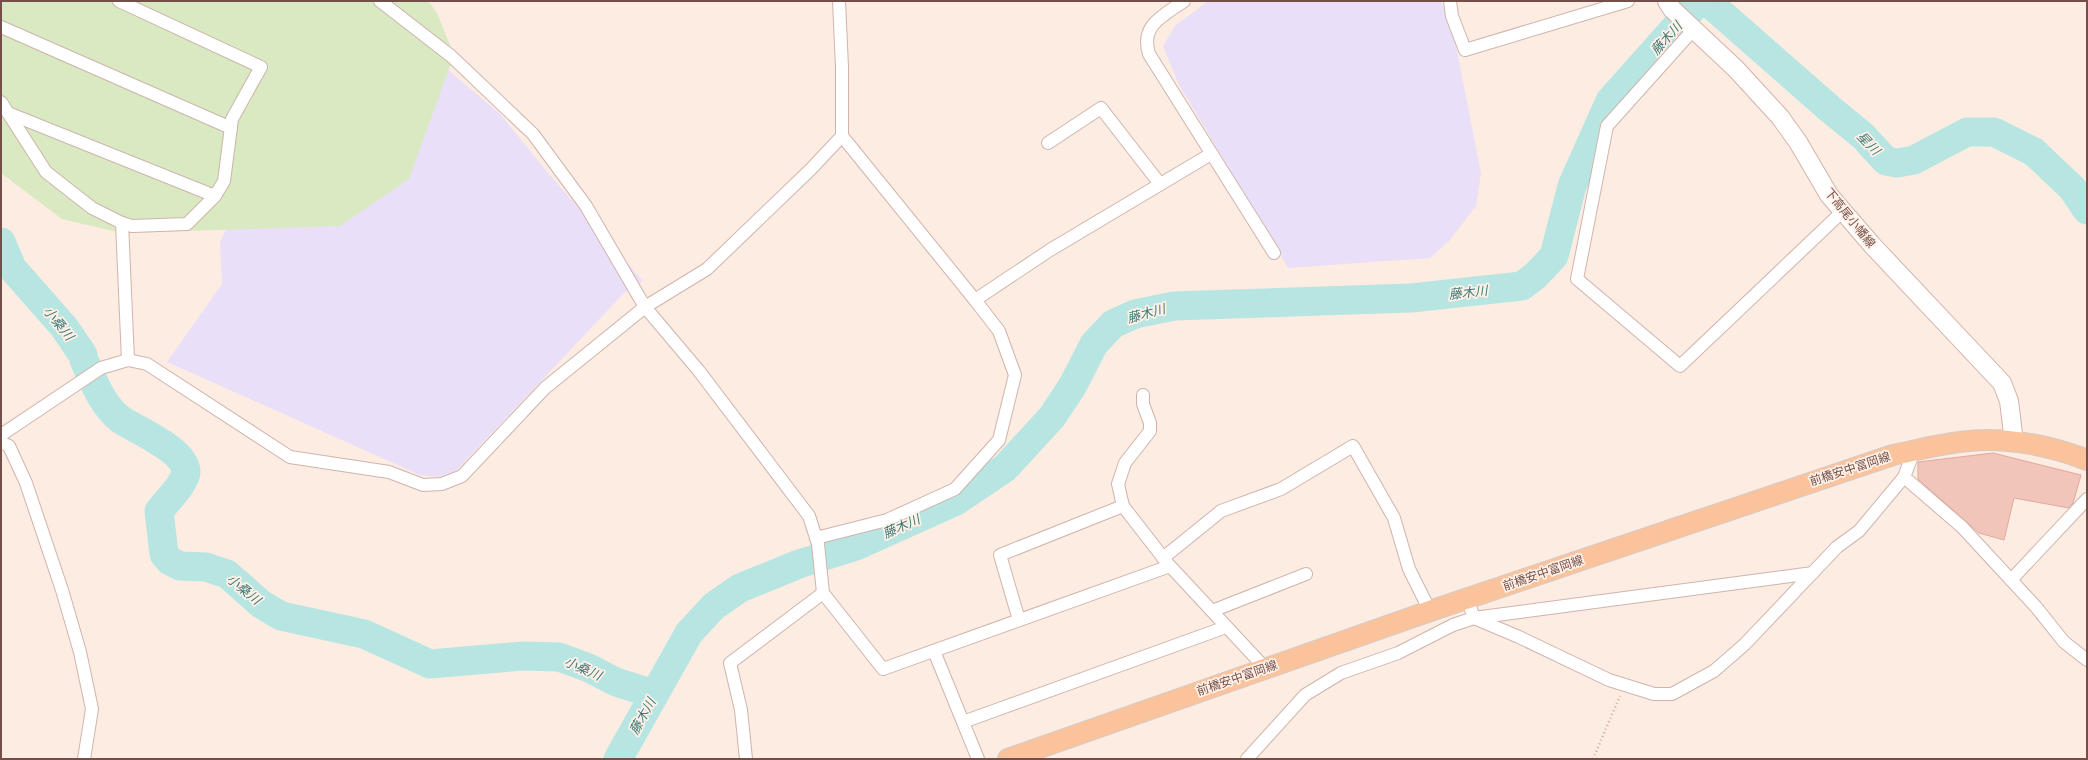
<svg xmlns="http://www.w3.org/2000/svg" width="2088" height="760" font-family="'Noto Sans','Noto Sans JP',sans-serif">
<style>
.education{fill:#eadff8}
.green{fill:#d9e9c1}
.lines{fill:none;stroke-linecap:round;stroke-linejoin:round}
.river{stroke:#b7e5e2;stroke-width:29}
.building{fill:#f1c5ba;stroke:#e3a89b}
.minor-casing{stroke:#cfb4ac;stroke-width:14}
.secondary-casing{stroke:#d2b3a9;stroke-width:20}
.primary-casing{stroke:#d5cac8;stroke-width:22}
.path{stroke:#d5a89d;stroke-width:2.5;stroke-dasharray:1 3;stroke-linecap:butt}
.minor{stroke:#fff;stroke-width:12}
.secondary{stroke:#fff;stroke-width:18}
.primary{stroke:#fac39b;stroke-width:20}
.labels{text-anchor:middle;stroke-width:3.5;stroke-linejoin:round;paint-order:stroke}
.street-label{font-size:12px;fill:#734f49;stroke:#fff1e8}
.water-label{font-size:13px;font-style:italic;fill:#3d7876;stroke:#fff1e8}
</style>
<rect width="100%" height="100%" fill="#fcece2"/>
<g class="education">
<path d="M1208 1H1441L1455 41 1481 173 1476 206 1449 241 1430 258 1288 268 1178 83 1163 46 1175 26Z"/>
<path d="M414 41 500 114 548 173 643 281 624 293 456 471 439 477 420 475 167 362 222 284 220 242 242 197Z"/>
</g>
<path class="green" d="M1 1H428L437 13 454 55 409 179 340 226 121 233 62 219 1 173Z"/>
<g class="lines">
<g class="river">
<path d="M1707 1 1830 109 1863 136 1886 161 1897 163 1914 160 1967 132H1994L2034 152 2072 188 2087 210"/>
<path d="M1 242 12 268 64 327 83 355 84 360C93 380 102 405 120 419 136 430 184 449 186 471 187 481 166 502 159 511L164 554 170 561 180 566 206 567 227 574 261 604 281 616 364 634 430 664 523 656 559 657 589 668 616 682 654 694"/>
<path d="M618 759 689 633 714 606 740 588 799 564 856 546 956 501 1005 468 1052 417 1073 385 1094 344 1113 324 1135 314 1174 306 1411 298 1522 286 1536 275 1554 256 1572 186 1610 101 1699 1"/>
</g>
</g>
<path class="building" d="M1993 453 2081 475 2073 503 2069 508 2014 498 2004 540 1979 533 1918 479V462Z"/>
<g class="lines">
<g class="minor-casing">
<g id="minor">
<path d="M380 1 451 56 533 134 586 206 645 307 699 371 809 516 818 544 823 593 883 669 1170 566 1265 668"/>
<path d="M839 1 842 67V136L975 300 1050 250 1211 154"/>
<path d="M1184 1C1163 16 1140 25 1149 54L1274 253"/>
<path d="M1450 1 1452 16 1465 50 1628 1"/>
<path d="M1 27 231 128"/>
<path d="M1693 30 1607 126 1577 279 1680 366 1843 211"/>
<path d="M1 102 46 172 92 208 122 223 132 226 187 224 215 196 224 181 232 119 261 67 119 1"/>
<path d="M8 113 215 196"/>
<path d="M1048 143 1101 108 1160 184"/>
<path d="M122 223 128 360"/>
<path d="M1143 395V404L1150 423V431L1125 463 1118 484 1123 506 1168 564"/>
<path d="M1 435 101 368 128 360 147 364 290 457 389 472 423 485 442 484 462 476 545 388 645 307 707 269 811 169 842 136"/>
<path d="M1 442 9 446 26 483 62 590 80 652 92 709 84 759"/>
<path d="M1914 451 1904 477 1962 527 2036 607 2064 642 2087 660"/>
<path d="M816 538 887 520 955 489 999 440 1015 375 999 331 975 300"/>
<path d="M1163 558 1221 511 1281 489 1353 446 1394 518 1409 569 1430 611"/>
<path d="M2011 580 2087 499"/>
<path d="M1467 598 1474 618 1519 637 1609 680 1654 694H1672L1714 671 1745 644 1837 547 1859 531 1904 477"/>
<path d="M1212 611 1306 574"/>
<path d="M1019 620 1000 555 1123 506"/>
<path d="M934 651 978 759"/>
<path d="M963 722 1226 627"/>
<path d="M746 759 741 710 730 663 823 593"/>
<path d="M1247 759 1305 695 1341 673 1398 653 1453 625 1474 618 1813 573"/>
</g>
</g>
<g class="secondary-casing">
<path id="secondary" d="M1667 1 1672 9 1736 69 1780 117 1798 142 1829 195 1872 245 2002 383 2009 401 2014 442"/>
</g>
<g class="primary-casing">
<path id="primary" d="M1008 759 1430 611 1893 455C1918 450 1944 443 1969 441 2007 437 2052 446 2087 460"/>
</g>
<path class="path" d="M1593 759 1620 696"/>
<use href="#minor" class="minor"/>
<use href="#secondary" class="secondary"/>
<use href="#primary" class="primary"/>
</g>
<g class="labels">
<g class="street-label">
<text transform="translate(1850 218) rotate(51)" y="4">下高尾小幡線</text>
<text transform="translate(1850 469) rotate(-18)" y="4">前橋安中富岡線</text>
<text transform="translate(1543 573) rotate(-19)" y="4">前橋安中富岡線</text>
<text transform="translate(1237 678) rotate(-19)" y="4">前橋安中富岡線</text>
</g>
<g class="water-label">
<text transform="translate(1666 38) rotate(-48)" y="5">藤木川</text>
<text transform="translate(1869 143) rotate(46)" y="5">星川</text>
<text transform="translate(1468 292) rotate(-6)" y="5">藤木川</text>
<text transform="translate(1146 313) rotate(-15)" y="5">藤木川</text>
<text transform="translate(59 323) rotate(51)" y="5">小桑川</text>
<text transform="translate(901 526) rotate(-24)" y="5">藤木川</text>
<text transform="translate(244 589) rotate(39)" y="5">小桑川</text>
<text transform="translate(583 668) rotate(24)" y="5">小桑川</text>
<text transform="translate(642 716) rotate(-61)" y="5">藤木川</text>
</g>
</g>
<rect width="2088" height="760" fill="none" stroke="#734f49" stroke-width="4"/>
</svg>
